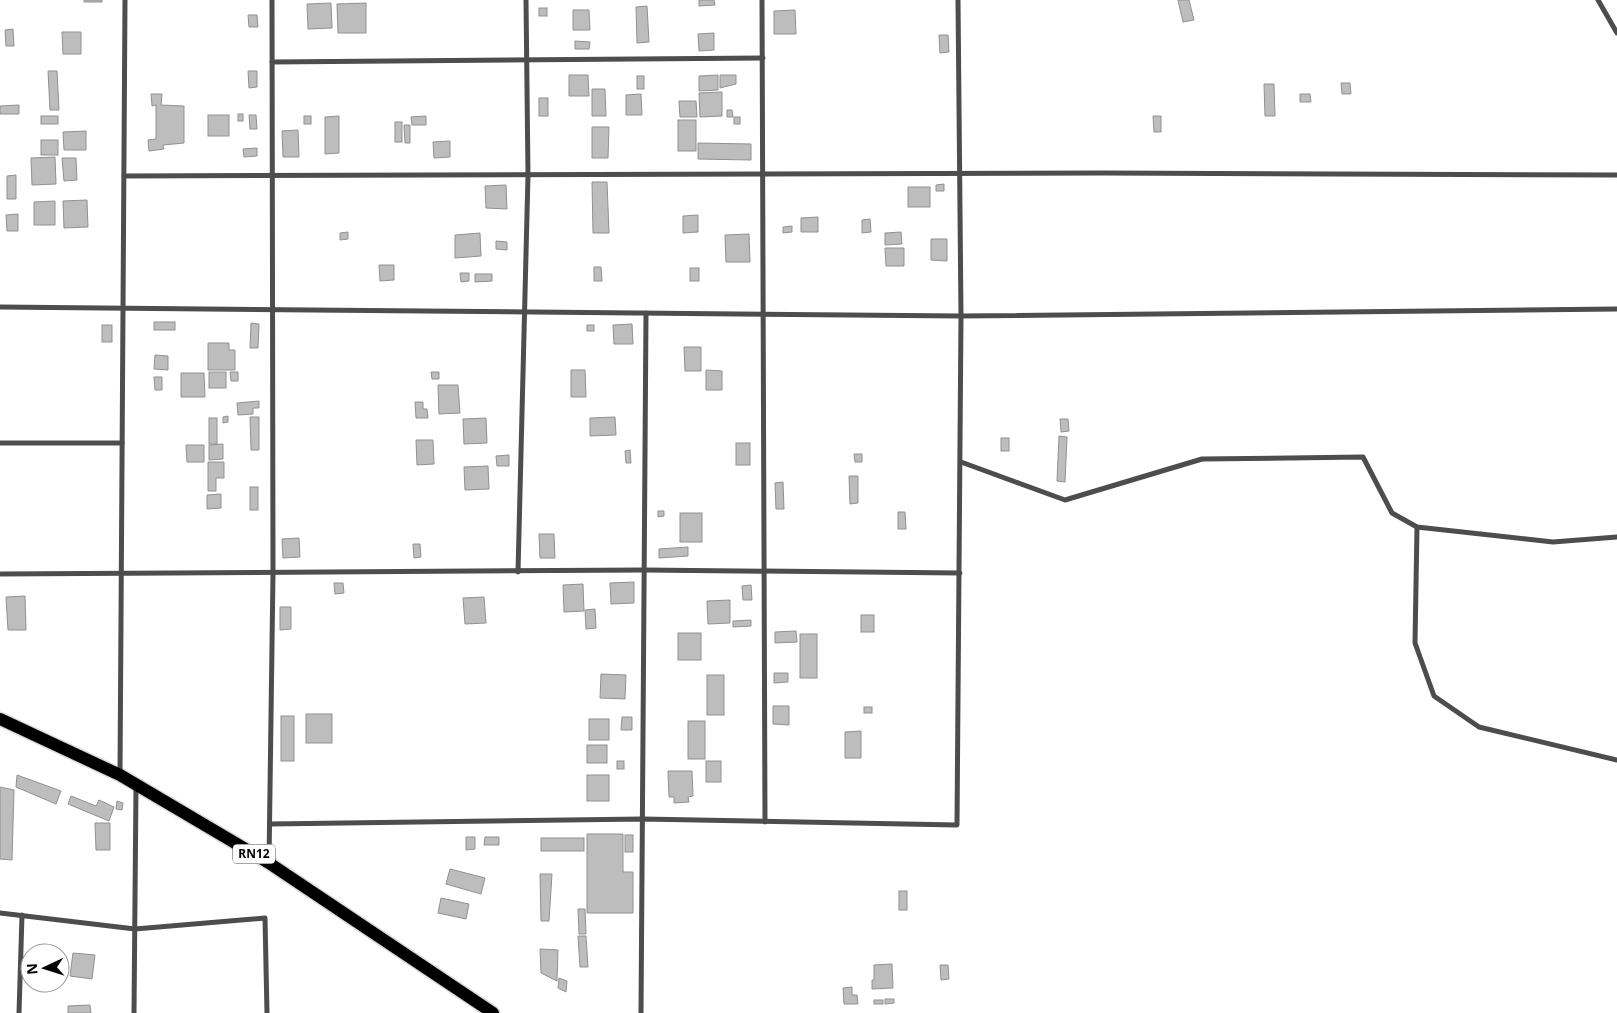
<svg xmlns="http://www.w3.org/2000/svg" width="1617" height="1013" font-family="'Noto Sans',sans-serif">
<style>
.building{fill:#bdbdbd;stroke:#919191}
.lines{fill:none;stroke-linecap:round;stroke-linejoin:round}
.primary-casing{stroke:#dbdbdb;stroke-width:15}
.street{stroke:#4d4d4d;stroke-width:5}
.primary{stroke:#000;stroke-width:12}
.labels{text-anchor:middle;stroke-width:5;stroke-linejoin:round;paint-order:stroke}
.shield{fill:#fff;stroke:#4c4c4c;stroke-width:1}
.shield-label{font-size:12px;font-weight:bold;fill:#000}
</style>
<rect width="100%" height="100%" fill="#fff"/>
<g class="building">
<rect x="84" y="0" width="18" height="2"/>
<path d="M699 0H714L715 5 699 6Z"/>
<path d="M1178 0H1189L1194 20 1183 22Z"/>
<path d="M331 3 332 28 308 29 307 4Z"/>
<path d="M366 3V33H338L337 4Z"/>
<path d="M647 6 649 42 637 43 636 7Z"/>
<rect x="539" y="8" width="8" height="8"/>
<path d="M573 10H589L590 30H573Z"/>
<path d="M795 10 796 34H774V11Z"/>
<path d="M248 15H257L258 27H249Z"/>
<path d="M13 29 14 46H6L5 30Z"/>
<path d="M62 32H81V54H63Z"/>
<path d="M714 33V50L699 51 698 34Z"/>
<path d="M939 35H948L949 52 940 53Z"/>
<path d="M575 41 590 42 589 49H575Z"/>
<path d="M48 71H57L59 110H50Z"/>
<path d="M248 71H257V87L249 88Z"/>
<path d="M569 75H588L589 96H569Z"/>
<path d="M718 75V90L699 91V76Z"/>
<path d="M720 75H736V84L720 88Z"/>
<rect x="637" y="76" width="7" height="13"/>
<path d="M1341 83H1350L1351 94H1342Z"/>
<path d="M1264 84H1274L1275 116H1265Z"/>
<path d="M592 89H605L606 116H592Z"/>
<path d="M722 92V116L700 117 699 93Z"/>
<path d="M151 94H162L161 105 184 106V143L163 145 164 149 149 151 148 140 156 139V105L152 106Z"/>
<path d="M641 94 642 115H626V95Z"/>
<path d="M1300 94H1310L1311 102H1300Z"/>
<rect x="539" y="98" width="9" height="18"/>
<path d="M679 101H696L697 117H680Z"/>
<path d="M19 105V114H0V106Z"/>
<path d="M727 110H732L733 117H727Z"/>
<rect x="238" y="114" width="5" height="7"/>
<rect x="208" y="115" width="21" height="21"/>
<path d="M249 115H256L257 129H250Z"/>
<rect x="41" y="116" width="17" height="8"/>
<rect x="304" y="116" width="7" height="8"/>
<path d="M339 116V153L325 154V117Z"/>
<path d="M426 116V125H412L411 117Z"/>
<path d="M1153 116H1161V132H1154Z"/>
<rect x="734" y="117" width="6" height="7"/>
<rect x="678" y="120" width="18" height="31"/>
<rect x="395" y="122" width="7" height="20"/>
<path d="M404 125H410V143H405Z"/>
<path d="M592 127H609L608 158H592Z"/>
<path d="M298 130 299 157H283L282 131Z"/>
<path d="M86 131V150H64L63 132Z"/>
<rect x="41" y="140" width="17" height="15"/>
<path d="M450 141V157L434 158 433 142Z"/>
<path d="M698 143 751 144V160L698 159Z"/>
<path d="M257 148V156L244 157 243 149Z"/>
<path d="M55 157 56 184 32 185 31 158Z"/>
<path d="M62 158H76L77 180 64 181Z"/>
<path d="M16 175V199H7V176Z"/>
<path d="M592 182H607L609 233H593Z"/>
<path d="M944 184V191H936V185Z"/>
<path d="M506 185 507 209 486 208 485 186Z"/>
<rect x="908" y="187" width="22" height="20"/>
<path d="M87 200 88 227 64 228 63 201Z"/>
<path d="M55 201V225H34V202Z"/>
<path d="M18 214V231H7L6 215Z"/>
<path d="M698 215V232L683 233V216Z"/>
<path d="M818 217V232H801V218Z"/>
<path d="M870 219 871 232 862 233V220Z"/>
<path d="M792 226V232L783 233V227Z"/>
<path d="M348 232V239L340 240V233Z"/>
<path d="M901 232 902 244 885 245V233Z"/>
<path d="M480 233 481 256 455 258V235Z"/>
<path d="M749 234 750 262H726L725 235Z"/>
<path d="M931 239H947V261L931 260Z"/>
<path d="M496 241 507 242V250L496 249Z"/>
<path d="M885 248H904V266H886Z"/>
<path d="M379 265H394V280L380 281Z"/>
<path d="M594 267H601L602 281H594Z"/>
<rect x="690" y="268" width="9" height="13"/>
<path d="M460 273H469V281L461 282Z"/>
<path d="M475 274H492V281L475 282Z"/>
<rect x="154" y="322" width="21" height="8"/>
<path d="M251 323 259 324 258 348H250Z"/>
<path d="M632 324 633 344H614L613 325Z"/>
<rect x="102" y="325" width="10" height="17"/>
<rect x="587" y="325" width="7" height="6"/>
<path d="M208 343H229V350H235V370H208Z"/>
<path d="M684 347H701V371H685Z"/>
<path d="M155 355 168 356V370L154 369Z"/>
<path d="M571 370H585L586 397H571Z"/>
<path d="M706 370 722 371V390H706Z"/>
<rect x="209" y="372" width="17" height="16"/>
<path d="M230 372H238V381H231Z"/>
<path d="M431 372H439V379H432Z"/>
<path d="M181 373H204L205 397H181Z"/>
<path d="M154 377H162V390H155Z"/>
<path d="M438 385H458L460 413 439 414Z"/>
<path d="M259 401V408H253V414L238 415 237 403Z"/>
<path d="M415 402H423V409H427L428 418H416Z"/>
<path d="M228 416V422L223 423V417Z"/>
<path d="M250 417H259V450H251Z"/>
<path d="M615 417 616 435 590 436V418Z"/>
<rect x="209" y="418" width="8" height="26"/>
<path d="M486 418 487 443 464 444 463 419Z"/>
<path d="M1060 419H1068L1069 431 1061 432Z"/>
<path d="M1059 436 1067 437 1065 482 1057 481Z"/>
<rect x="1001" y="438" width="8" height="13"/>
<path d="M416 440H433L434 464 417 465Z"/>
<rect x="736" y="443" width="14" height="22"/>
<path d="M223 444V459L209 460V445Z"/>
<path d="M186 445H204V462H187Z"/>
<path d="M630 450 631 463H626L625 451Z"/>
<path d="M854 454H862V462H855Z"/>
<path d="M509 455V466H497L496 456Z"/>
<path d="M208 462H224V478H216V491H208Z"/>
<path d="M488 466 489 489 465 490 464 467Z"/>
<path d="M849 476H858V503L850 504Z"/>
<path d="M783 482 784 509H776L775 483Z"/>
<rect x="250" y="487" width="8" height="23"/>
<path d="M221 494V508L207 509V495Z"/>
<path d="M658 511H664V516L658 517Z"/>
<path d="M898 512H905L906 529H898Z"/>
<rect x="680" y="513" width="22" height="29"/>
<path d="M539 534H554L555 558H540Z"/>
<path d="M299 538 300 557 283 558 282 539Z"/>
<path d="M413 544H420L421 557 414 558Z"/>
<path d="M688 547V556L659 558V549Z"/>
<path d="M634 582V603L611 604 610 583Z"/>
<path d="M334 583H343L344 593 335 594Z"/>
<path d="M583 584 584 611 564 612 563 585Z"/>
<path d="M751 585 752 600H743L742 586Z"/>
<path d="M25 596 26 630H8L6 597Z"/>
<path d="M484 597 486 623 465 624 463 598Z"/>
<path d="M730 600V623L708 624 707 601Z"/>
<path d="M280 607H291V629L280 630Z"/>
<path d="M595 609 596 628 586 629 585 610Z"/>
<rect x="861" y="615" width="13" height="17"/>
<path d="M751 620V626L733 627V621Z"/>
<path d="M796 631 797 642 775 643V632Z"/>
<rect x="678" y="633" width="23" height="27"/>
<rect x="800" y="634" width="17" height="44"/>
<path d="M774 673H788V682L774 683Z"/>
<path d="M601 674 626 675 625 699 600 698Z"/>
<rect x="707" y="675" width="17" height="40"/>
<path d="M773 706H789V725L773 724Z"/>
<rect x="864" y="707" width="8" height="6"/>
<rect x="306" y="714" width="26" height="29"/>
<rect x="281" y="716" width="13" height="45"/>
<path d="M622 717H632V730H621Z"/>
<rect x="589" y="719" width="20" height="21"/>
<rect x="688" y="721" width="17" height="38"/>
<path d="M861 731V758H845V732Z"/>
<rect x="587" y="745" width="20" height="18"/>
<rect x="617" y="761" width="7" height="8"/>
<rect x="706" y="761" width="15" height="21"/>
<path d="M668 771H692L693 796 688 797 689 802 674 803V797H669Z"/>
<path d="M17 775 61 791 56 804 16 787Z"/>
<rect x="587" y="775" width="22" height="26"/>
<path d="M0 787 14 790 12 860 0 859Z"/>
<path d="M71 796 96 806 99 800 114 807 109 821 68 804Z"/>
<path d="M117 801 123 803 122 810 116 809Z"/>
<path d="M95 823H110V850H96Z"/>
<path d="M587 834H623V872H633V913H587Z"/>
<rect x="625" y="835" width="8" height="17"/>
<path d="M466 837H475V849L466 850Z"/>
<path d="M485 837H499V845H484Z"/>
<rect x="541" y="838" width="43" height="13"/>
<path d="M450 869 485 878 481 894 446 884Z"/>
<path d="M540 874H552L549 921H541Z"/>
<rect x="899" y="891" width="8" height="19"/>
<path d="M441 898 469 904 466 919 438 913Z"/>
<path d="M578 909H585L586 934H579Z"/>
<path d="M578 936H586L588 967H580Z"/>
<path d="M540 949 558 950 557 981 541 973Z"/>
<path d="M73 953 95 955 92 979 70 976Z"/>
<path d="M892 964 893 988 872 989V980H874V965Z"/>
<path d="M940 965H948L949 979 941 980Z"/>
<path d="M559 978 567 981 566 992 558 988Z"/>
<path d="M852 987V995H857L858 1004H844L843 988Z"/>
<path d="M885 999H894V1003L885 1004Z"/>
<rect x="874" y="1000" width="9" height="4"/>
<path d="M90 1005 91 1013H68V1006Z"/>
</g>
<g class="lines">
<g class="primary-casing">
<path id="primary" d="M0 719 120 775 269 863 493 1013"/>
</g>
<g class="street">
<path d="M762 0 765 822"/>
<path d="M1598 0 1617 33"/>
<path d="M272 62 763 58"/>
<path d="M124 176 1103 173 1617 175"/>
<path d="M0 307 961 316 1617 309"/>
<path d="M0 443H122"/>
<path d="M961 462 1065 500 1202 459 1363 457 1392 513 1417 527 1553 542 1617 537"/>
<path d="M1417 527 1415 643 1434 696 1479 727 1617 760"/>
<path d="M518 572 528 175 526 0"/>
<path d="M0 574 644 570 960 573"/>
<path d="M120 774 125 0"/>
<path d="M270 824 643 819 957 825 961 316 958 0"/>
<path d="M269 862 273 573 272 0"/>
<path d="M0 913 135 929 265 918 267 1013"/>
<path d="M19 1013 22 915"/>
<path d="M134 1013 136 786"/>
<path d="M641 1013 646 313"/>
</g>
<use href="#primary" class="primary"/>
</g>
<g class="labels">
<rect class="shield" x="233" y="844.5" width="42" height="19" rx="4"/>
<g class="shield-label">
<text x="254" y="858">RN12</text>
</g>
</g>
<g transform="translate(45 968) rotate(266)"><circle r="24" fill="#ffffff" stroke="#999999"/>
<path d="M0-4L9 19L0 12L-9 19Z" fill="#000000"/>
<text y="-8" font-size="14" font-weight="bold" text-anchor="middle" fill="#000000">N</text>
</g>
</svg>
